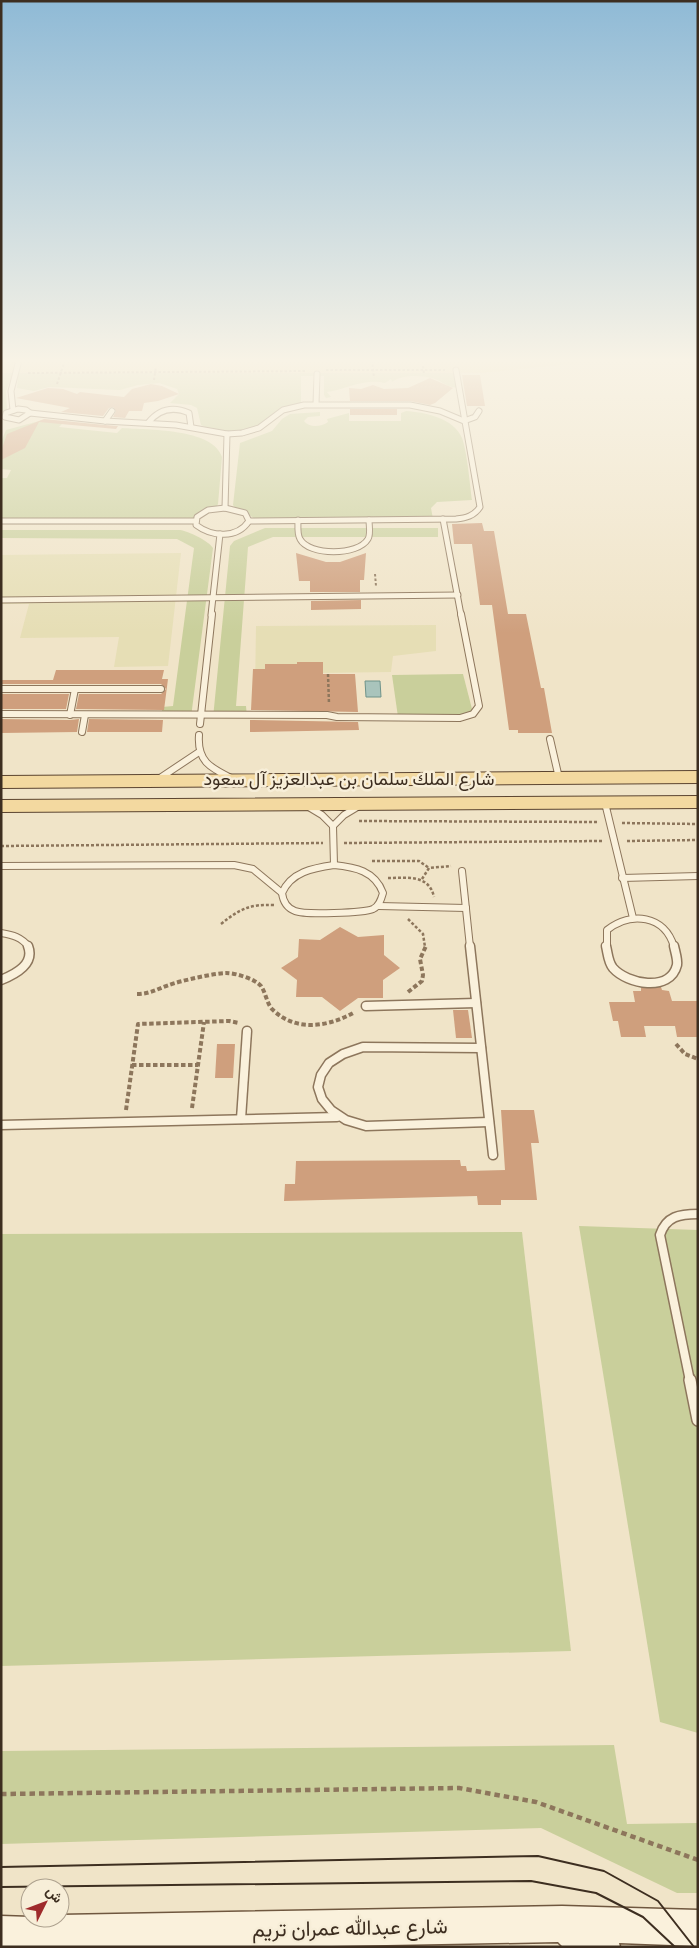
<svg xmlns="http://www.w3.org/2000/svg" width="699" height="1948" font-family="'Zilla Slab',Vazirmatn,serif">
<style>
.farmland{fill:#e6deb5}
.green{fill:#c9cf9b}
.sand{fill:#ecd9a5}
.water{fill:#a9c4bc;stroke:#6f938a}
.building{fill:#cf9f7d}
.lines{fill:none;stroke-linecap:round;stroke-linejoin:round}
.lane-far3-casing{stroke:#8d765c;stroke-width:7}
.lane-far2-casing{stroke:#8d765c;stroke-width:8}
.lane-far1-casing{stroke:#8d765c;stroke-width:11}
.lane-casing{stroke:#8d765c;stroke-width:14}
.secondary-casing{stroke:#6f573f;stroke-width:3}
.primary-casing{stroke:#5b4430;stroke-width:2}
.path-far3{stroke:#8d765c;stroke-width:2;stroke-dasharray:2.5 2;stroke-linecap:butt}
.path-far2{stroke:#8d765c;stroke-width:2.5;stroke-dasharray:3 2;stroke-linecap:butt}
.path-far1{stroke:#8d765c;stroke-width:4;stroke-dasharray:4.5 2.5;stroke-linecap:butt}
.path{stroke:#8d765c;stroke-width:4.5;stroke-dasharray:5.5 4;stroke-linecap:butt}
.lane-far3{stroke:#faf1dc;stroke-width:5}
.lane-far2{stroke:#faf1dc;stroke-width:6}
.lane-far1{stroke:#faf1dc;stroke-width:8}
.lane{stroke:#faf1dc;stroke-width:11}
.secondary{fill:#faf1dc;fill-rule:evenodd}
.primary{fill:#f3d9a0;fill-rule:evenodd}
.tram{stroke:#3d2e20;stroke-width:2}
.labels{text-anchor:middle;stroke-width:5;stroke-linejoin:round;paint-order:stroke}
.street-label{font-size:18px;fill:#3d2e20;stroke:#f7eed8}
.near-street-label{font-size:21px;fill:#3d2e20;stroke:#f7eed8}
</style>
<rect width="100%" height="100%" fill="#f0e4c8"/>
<g class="farmland">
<path d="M181 553 168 666 114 667 119 637 20 638 29 604H1V555Z"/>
<path d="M436 625V651L393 656 391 672 318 673 255 689 256 626Z"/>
</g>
<g class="green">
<path d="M453 370 460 387C449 389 445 383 435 379 423 375 402 374 392 382L391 379 385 383C365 378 346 389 327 392L331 397 326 398 324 395V376H301V404C281 409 277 409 264 425 241 431 223 437 201 425L197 408 191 405 170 403 179 394 177 389 159 383 138 385 120 390 49 387 34 391 17 388 18 378H11L6 391 7 410 1 414V373Z"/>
<path d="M406 411C424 412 454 418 462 438 467 451 470 485 472 500L437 502 431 508 433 519H255L245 512 236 509 233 505 240 443 272 431 282 419 290 414 320 412V416L308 417 304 421C309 428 321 427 328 422L327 419 349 413V421H401V413Z"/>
<path d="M43 420 63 423 59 427 117 433 122 428C147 430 213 428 222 457L218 504 215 510 207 511 194 519 1 522V478H7L11 470 1 469V442L6 430Z"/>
<path d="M265 528H438V537H273L248 547 236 706H246L247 717 213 718 230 546 234 541Z"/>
<path d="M1 530H180C188 531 209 541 213 548L191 717H162V707L173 706 194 548 177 539 1 538Z"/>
<path d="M463 674 472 709 470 714 459 719 398 717 392 675Z"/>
<path d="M579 1226 698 1230V1733L660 1722Z"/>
<path d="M522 1232 571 1651 1 1666V1234Z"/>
<path d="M614 1745 627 1824 698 1823V1893H677L541 1828 1 1844V1751Z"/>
</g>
<path class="sand" d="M1 360H613L481 373H1Z"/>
<path class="water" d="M365 681H380L381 697H366Z"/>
<g class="building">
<path d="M462 375H480L485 406H467Z"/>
<path d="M430 378 453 388 435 403 430 405 410 401H350L349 388 361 389 373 385 384 389 408 388Z"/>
<path d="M151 384 162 386 179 394 158 401 144 403 142 411H129L125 418 113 417 116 411 113 407 109 408 103 416 61 412 70 408 16 398 48 388 63 389 77 394 80 392 124 397 132 389Z"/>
<rect x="350" y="409" width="47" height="6"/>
<path d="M44 419 105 425 118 426 116 429 39 422 25 448 1 460V451L7 434Z"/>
<path d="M482 523 484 531H494L508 614H526L541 688H544L552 733H518V730H509L492 605H480L472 544H454L452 524Z"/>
<path d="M296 553 326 562H340L366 553 364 580H360V592H310V581H299Z"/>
<path d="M361 600V609L311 610V601Z"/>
<path d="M297 662H323V674H355L358 712 251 710 253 669H265V664H297Z"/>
<path d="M56 670H164L162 679H168L164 710 76 709 79 694H161L166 689 161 684H1V680H53Z"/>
<path d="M1 694H69L66 709H1Z"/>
<path d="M1 719 70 720 79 719 77 732 1 733Z"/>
<path d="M89 719 163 720 162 732H87Z"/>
<path d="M250 720 358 722 359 730 250 732Z"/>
<path d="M340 927 358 937 384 935V955L400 968 383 980V998H358L340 1011 322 997H296L297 980 281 968 298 957 299 939 320 940Z"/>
<path d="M661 987 662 990 669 991 672 1001H698V1037H677L675 1026H644L646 1037H621L618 1021H613L609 1002H635L633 991H641V988Z"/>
<path d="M453 1010H468L472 1038H456Z"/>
<path d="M217 1044H235L233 1078H215Z"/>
<path d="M501 1110H534L539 1143H531L537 1200H501V1205H478L477 1196 284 1201 285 1184H295L296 1161 460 1160 461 1166H466L467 1171 505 1170Z"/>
</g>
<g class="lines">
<g class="lane-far3-casing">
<g id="lane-far3">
<path d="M316 404 317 374"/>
<path d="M18 409 26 410 30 413 19 420 5 417 6 413Z"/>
<path d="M13 410 11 391 19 360"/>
<path d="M30 413 105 421 176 425 227 434 242 433 259 428 283 410 304 405H410L440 411 464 421 475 417 479 411"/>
<path d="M105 421 112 411"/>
<path d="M148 423C159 409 173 406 189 413L191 427"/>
<path d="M225 508 245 513 249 521C237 539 212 537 196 525L197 517 208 510Z"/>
<path d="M225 508 227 434"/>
<path d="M443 519 461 615"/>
<path d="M298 520C298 526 297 534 300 539 309 556 358 556 368 539 371 534 369 526 369 520"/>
<path d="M1 521H195"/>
<path d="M249 521 456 519C466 518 474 516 480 507L456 370"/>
<path d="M1 600 458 595"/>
<path d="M211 615 220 534"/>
</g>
</g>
<g class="lane-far2-casing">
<g id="lane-far2">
<path d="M1 689H161"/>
<path d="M1 714 327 715 337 717 460 718 473 714 479 706 461 614"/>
<path d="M70 715 75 689"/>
<path d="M200 724 212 614"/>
<path d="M82 732 85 715"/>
<path d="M199 735C197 762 211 768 233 779"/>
<path d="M550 739 559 778"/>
<path d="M157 780 199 752"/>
<path d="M605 803 633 918"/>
<path d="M307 806 322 815 333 826 334 865"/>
<path d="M333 826 344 815 359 806"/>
<path d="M334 865C355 867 375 871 383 893 381 900 379 906 373 909 364 913 304 915 295 911 287 908 283 901 282 893 291 872 313 868 334 865Z"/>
<path d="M1 866 234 865 253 869 282 893"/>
<path d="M462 871 470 947"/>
<path d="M622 878 698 876"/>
<path d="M379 906 466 908"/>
<path d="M1 933C13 935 21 937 29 947"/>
<path d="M607 947V930C631 911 665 915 674 947"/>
</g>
</g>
<g class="lane-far1-casing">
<g id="lane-far1">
<path d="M470 946 493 1155"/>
<path d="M606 946C608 954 608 962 613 968 627 984 670 993 677 965 678 960 675 951 674 946"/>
<path d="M1 980C16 974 35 964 28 946"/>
<path d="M366 1006 476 1003"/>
<path d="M481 1048 363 1047 343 1054 329 1063 321 1075 318 1087 322 1099 331 1110 346 1120 366 1126 489 1122"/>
<path d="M241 1119 247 1031"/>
<path d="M1 1125 337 1117"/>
<path d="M690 1381 660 1235C666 1216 680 1214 698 1214"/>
</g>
</g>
<g class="lane-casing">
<path id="lane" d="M690 1380 698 1420"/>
</g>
<g class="secondary-casing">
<path id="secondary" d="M562 1906 698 1910V1946L619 1943 620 1947H563L558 1942 277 1947H1V1916L60 1918V1915Z"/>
</g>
<g class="primary-casing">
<g id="primary">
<path d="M698 771V783L1 788V776Z"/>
<path d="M698 796V808L1 812V800Z"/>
</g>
</g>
<g class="path-far3">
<path d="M372 360 374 378"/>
<path d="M423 366 424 374"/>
<path d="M326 370H445"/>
<path d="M28 373 307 371"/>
<path d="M154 380 156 367"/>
<path d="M57 384 65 360"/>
<path d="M375 574 376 586"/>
</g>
<g class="path-far2">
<path d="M328 674 329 704"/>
<path d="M359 821 598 822"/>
<path d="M622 823 698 824"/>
<path d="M627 841 698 840"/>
<path d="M344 843 603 841"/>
<path d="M1 846 323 843"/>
<path d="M372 861H419L429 868"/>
<path d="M388 878C407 878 429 874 434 897"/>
<path d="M422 879 429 868 451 866"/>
<path d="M408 919 423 934 425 947"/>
<path d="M221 924C240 909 249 904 274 905"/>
</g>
<g class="path-far1">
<path d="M408 992 422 981 423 975 420 959 426 946"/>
<path d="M137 994C150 994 157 989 169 985 179 981 216 973 226 973 236 973 255 979 261 986 266 993 267 1005 273 1010 297 1033 330 1026 355 1012"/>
<path d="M676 1044 685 1054 698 1059"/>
<path d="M132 1065H198"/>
<path d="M192 1108 204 1022"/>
<path d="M126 1110 138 1024 229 1021 239 1023"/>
</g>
<path class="path" d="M1 1794 459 1788 536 1802 698 1860"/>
<use href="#lane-far3" class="lane-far3"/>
<use href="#lane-far2" class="lane-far2"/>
<use href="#lane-far1" class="lane-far1"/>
<use href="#lane" class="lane"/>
<use href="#secondary" class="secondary"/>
<use href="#primary" class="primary"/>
<g class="tram">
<path d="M1 1867 538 1856 604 1871 658 1901 694 1947"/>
<path d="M1 1887 531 1881 596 1893 643 1917 675 1947"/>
</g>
</g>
<linearGradient id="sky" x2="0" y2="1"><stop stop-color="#8fbad6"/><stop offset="0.57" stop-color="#f8f3e6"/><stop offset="1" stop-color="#f8f3e6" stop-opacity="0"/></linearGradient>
<rect width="699" height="633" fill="url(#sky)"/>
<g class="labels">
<g class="street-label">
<text x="349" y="785">شارع الملك سلمان بن عبدالعزيز آل سعود</text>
</g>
<g class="near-street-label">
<text transform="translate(350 1928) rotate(-1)" y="7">شارع عبدالله عمران تريم</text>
</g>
</g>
<rect width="699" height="1948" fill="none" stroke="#3d2e20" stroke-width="5"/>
<g transform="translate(45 1903) rotate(48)"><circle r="24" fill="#f7eed8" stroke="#ada18e"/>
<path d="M0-4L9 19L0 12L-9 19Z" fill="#9e2a2b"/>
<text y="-8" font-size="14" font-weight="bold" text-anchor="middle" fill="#3d2e20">ش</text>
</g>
</svg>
